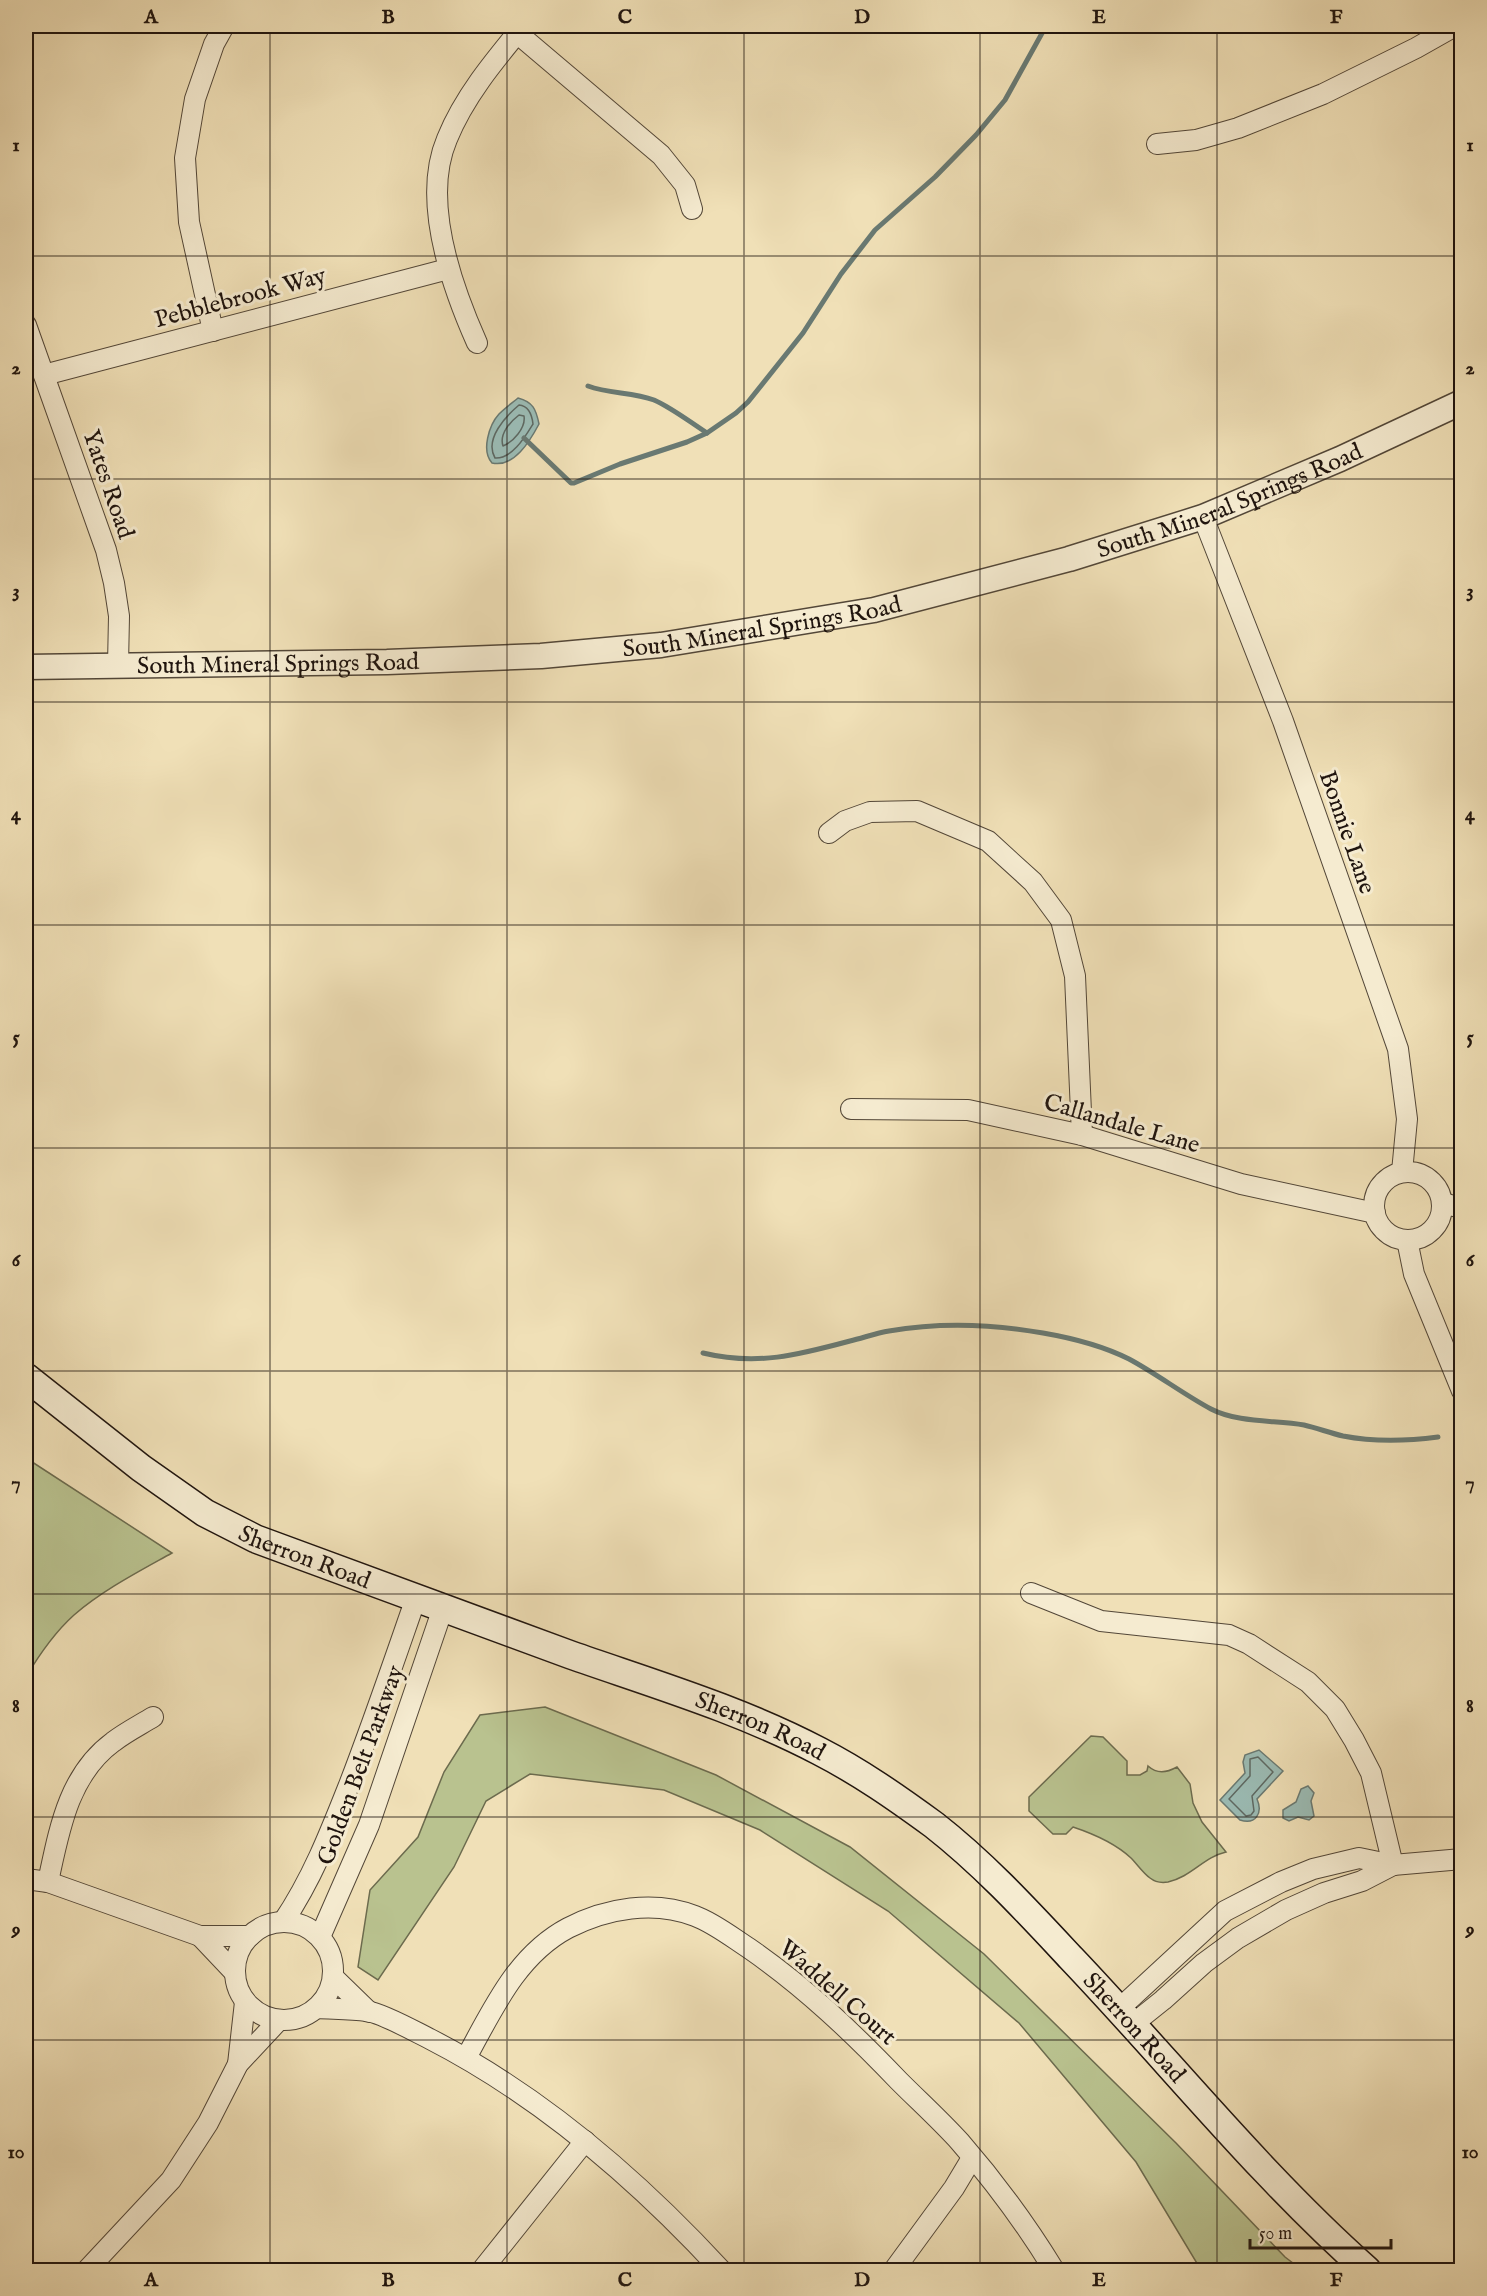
<svg xmlns="http://www.w3.org/2000/svg" width="1487" height="2296" font-family="'IM FELL English',serif">
<style>
.green{fill:#b9c28f;stroke:#6c6b4e;stroke-width:1.5}
.water{fill:#9bbcb5;stroke:#697972;stroke-width:1.5}
.lines{fill:none;stroke-linecap:round;stroke-linejoin:round}
.shore{stroke:#5d6862;stroke-width:1.5}
.stream{stroke:#697972;stroke-width:5}
.minor-casing{stroke:#534738;stroke-width:22}
.tertiary-casing{stroke:#534738;stroke-width:27}
.secondary-casing{stroke:#1f140e;stroke-width:30}
.minor{stroke:#f5ebd0;stroke-width:20}
.tertiary{stroke:#f5ebd0;stroke-width:24}
.secondary{stroke:#f5ebd0;stroke-width:27}
.grid{fill:none;stroke:#1f140e;stroke-width:1.5;stroke-opacity:0.55}
.labels{text-anchor:middle;stroke-width:6;stroke-linejoin:round;paint-order:stroke}
.street-label{font-size:24px;fill:#1f140e;stroke:#f5ebd0}
.neatline{fill:none;stroke:#1f140e;stroke-width:2}
.grid-label{font-size:20px;text-anchor:middle;font-weight:bold;fill:#1f140e}
</style>
<rect width="100%" height="100%" fill="#f0e0b7"/>
<filter id="stains"><feTurbulence type="fractalNoise" baseFrequency=".00333" numOctaves="4"/><feColorMatrix values="0 0 0 0 .2 0 0 0 0 .09 0 0 0 0 .02 0 0 0 .5 -.17"/></filter>
<radialGradient id="worn" r=".72"><stop offset=".6" stop-color="#630" stop-opacity="0"/><stop offset="1" stop-color="#630" stop-opacity=".3"/></radialGradient>
<g class="green">
<path d="M26 1458 172 1553C138 1572 103 1590 74 1615 54 1633 39 1655 26 1677Z"/>
<path d="M545 1707 716 1775 850 1847 984 1954 1176 2143 1285 2257 1302 2270H1201L1136 2162 1019 2023 888 1911 760 1830 664 1790 530 1774 486 1801 454 1867 378 1980 358 1967 370 1890 418 1837 444 1772 480 1715Z"/>
<path d="M1091 1736 1103 1737 1127 1761V1775H1140L1147 1771 1148 1766C1157 1774 1166 1773 1177 1767L1190 1784 1193 1803 1202 1822 1226 1852C1204 1857 1191 1877 1168 1882 1162 1883 1155 1882 1150 1878 1143 1873 1137 1864 1131 1858 1115 1843 1094 1834 1073 1827L1066 1834H1053L1029 1811V1797Z"/>
</g>
<g class="water">
<path d="M518 398C533 402 536 409 539 424 530 441 514 468 492 463 481 451 489 425 499 414 505 408 512 403 518 398Z"/>
<path d="M1259 1750 1283 1771 1257 1799C1263 1813 1256 1825 1240 1820L1220 1800 1245 1773 1243 1762 1245 1755Z"/>
<path d="M1308 1786 1314 1793 1311 1801 1314 1816 1309 1820 1298 1817 1289 1821 1283 1818V1810L1296 1802 1301 1789Z"/>
</g>
<g class="lines">
<g class="shore">
<path d="M519 405C529 406 532 415 533 424 525 437 512 459 495 458 484 439 506 416 519 405Z"/>
<path d="M519 415 524 416C526 428 513 442 503 446 499 434 510 422 519 415Z"/>
<path d="M1258 1757 1273 1772 1252 1796 1254 1811 1251 1815 1246 1816 1229 1799 1250 1776V1759Z"/>
</g>
<g class="stream">
<path d="M588 386C609 394 632 392 654 400 672 408 690 422 707 433"/>
<path d="M524 438 571 483H574L620 464 687 442 707 433 736 413 748 402 803 333 841 274 875 230 935 177 976 135 1005 100 1046 26"/>
<path d="M703 1353C757 1366 798 1355 850 1341 863 1338 876 1333 889 1331 940 1322 992 1324 1043 1333 1072 1338 1103 1346 1129 1359 1157 1374 1183 1394 1211 1409 1238 1423 1274 1420 1304 1425 1317 1428 1330 1433 1343 1436 1374 1442 1407 1441 1438 1437"/>
</g>
<g class="minor-casing">
<g id="minor">
<path d="M517 33 661 155 685 185 692 209"/>
<path d="M1157 144 1196 140 1238 128 1323 94 1416 48 1455 26"/>
<path d="M26 325 106 550 114 583 119 616 118 665"/>
<path d="M213 331 189 222 185 158 195 99 214 44 224 26"/>
<path d="M477 343C452 287 421 200 447 139 464 97 494 61 523 26"/>
<path d="M44 375 448 269"/>
<path d="M1203 517 1283 721 1398 1049 1407 1119 1402 1172"/>
<path d="M829 833 845 821 870 812 917 811 988 841 1033 882 1061 920 1075 976 1082 1135"/>
<path d="M851 1109 968 1110 1082 1135 1241 1184 1375 1213"/>
<circle cx="1408" cy="1206" r="34"/>
<path d="M1442 1203 1462 1208"/>
<path d="M1407 1240 1414 1274 1462 1391"/>
<path d="M1031 1593 1101 1621 1229 1635 1249 1644 1308 1682 1335 1709 1354 1740 1371 1773 1393 1865"/>
<path d="M26 1879 48 1882 200 1936H250"/>
<path d="M48 1882C59 1831 68 1775 113 1742 126 1732 140 1725 153 1717"/>
<path d="M283 1922C312 1879 330 1833 349 1785 373 1723 394 1661 416 1598"/>
<circle cx="284" cy="1971" r="49"/>
<path d="M200 1936 235 1973"/>
<path d="M320 1937 369 1825 443 1608"/>
<path d="M333 1977 369 2012"/>
<path d="M317 2008C334 2009 351 2009 367 2011 384 2014 414 2031 430 2039 541 2096 637 2179 721 2270"/>
<path d="M1119 2009 1225 1911 1281 1882 1313 1869 1359 1858 1393 1865 1462 1859"/>
<path d="M1133 2024 1163 2000 1204 1963 1238 1938 1286 1910 1324 1893 1362 1881 1393 1865"/>
<path d="M466 2058C493 2009 517 1955 568 1928 607 1908 654 1900 695 1916 714 1923 733 1938 750 1949 805 1987 853 2033 899 2081 919 2101 941 2121 960 2142 994 2181 1027 2226 1054 2270"/>
<path d="M238 2064 245 2002"/>
<path d="M87 2270 171 2180 208 2123 238 2064 279 2020"/>
<path d="M482 2270 585 2141"/>
<path d="M894 2270 954 2188 972 2158"/>
</g>
</g>
<g class="tertiary-casing">
<g id="tertiary">
<path id="s1" d="M26 667 387 662 541 656 661 645 874 610 1069 559 1203 517 1340 459 1462 402"/>
</g>
</g>
<g class="secondary-casing">
<g id="secondary">
<path id="s2" d="M26 1377 141 1468 205 1513 256 1539C361 1578 466 1617 571 1655 654 1684 741 1710 819 1751 860 1772 897 1798 934 1825 984 1864 1028 1912 1071 1958 1170 2062 1260 2175 1367 2270"/>
</g>
</g>
<use href="#minor" class="minor"/>
<use href="#tertiary" class="tertiary"/>
<use href="#secondary" class="secondary"/>
</g>
<path class="grid" d="M270 26V2270M507 26V2270M744 26V2270M980 26V2270M1217 26V2270M26 256H1462M26 479H1462M26 702H1462M26 925H1462M26 1148H1462M26 1371H1462M26 1594H1462M26 1817H1462M26 2040H1462"/>
<g class="labels">
<g class="street-label">
<text transform="translate(240 297) rotate(-15)" y="8">Pebblebrook Way</text>
<text transform="translate(109 484) rotate(71)" y="8">Yates Road</text>
<text dy="8" stroke="none"><textPath href="#s1" startOffset="1224">South Mineral Springs Road</textPath></text>
<text dy="8" stroke="none"><textPath href="#s1" startOffset="738">South Mineral Springs Road</textPath></text>
<text dy="8" stroke="none"><textPath href="#s1" startOffset="252">South Mineral Springs Road</textPath></text>
<text transform="translate(1348 832) rotate(71)" y="8">Bonnie Lane</text>
<text transform="translate(1122 1123) rotate(16)" y="8">Callandale Lane</text>
<text dy="8" stroke="none"><textPath href="#s2" startOffset="334">Sherron Road</textPath></text>
<text dy="8" stroke="none"><textPath href="#s2" startOffset="820">Sherron Road</textPath></text>
<text transform="translate(360 1765) rotate(-70)" y="8">Golden Belt Parkway</text>
<text transform="translate(838 1992) rotate(41)" y="8">Waddell Court</text>
<text dy="8" stroke="none"><textPath href="#s2" startOffset="1306">Sherron Road</textPath></text>
</g>
</g>
<rect width="1487" height="2296" fill="none" stroke="#f0e0b7" stroke-width="66"/>
<path d="M1250 2239v9h141v-9" fill="none" stroke="#1f140e" stroke-width="3"/>
<text x="1259" y="2239" font-size="18" fill="#1f140e" stroke="#f5ebd0" stroke-width="4.5" paint-order="stroke">50 m</text>
<rect x="33" y="33" width="1421" height="2230" class="neatline"/>
<g class="grid-label">
<text x="151" y="23">A</text>
<text x="388" y="23">B</text>
<text x="625" y="23">C</text>
<text x="862" y="23">D</text>
<text x="1099" y="23">E</text>
<text x="1336" y="23">F</text>
<text x="16" y="151">1</text>
<text x="1470" y="151">1</text>
<text x="16" y="374">2</text>
<text x="1470" y="374">2</text>
<text x="16" y="597">3</text>
<text x="1470" y="597">3</text>
<text x="16" y="820">4</text>
<text x="1470" y="820">4</text>
<text x="16" y="1043">5</text>
<text x="1470" y="1043">5</text>
<text x="16" y="1266">6</text>
<text x="1470" y="1266">6</text>
<text x="16" y="1489">7</text>
<text x="1470" y="1489">7</text>
<text x="16" y="1712">8</text>
<text x="1470" y="1712">8</text>
<text x="16" y="1935">9</text>
<text x="1470" y="1935">9</text>
<text x="16" y="2158">10</text>
<text x="1470" y="2158">10</text>
<text x="151" y="2286">A</text>
<text x="388" y="2286">B</text>
<text x="625" y="2286">C</text>
<text x="862" y="2286">D</text>
<text x="1099" y="2286">E</text>
<text x="1336" y="2286">F</text>
</g>
<rect width="100%" height="100%" filter="url(#stains)"/>
<rect width="100%" height="100%" fill="url(#worn)"/>
</svg>
